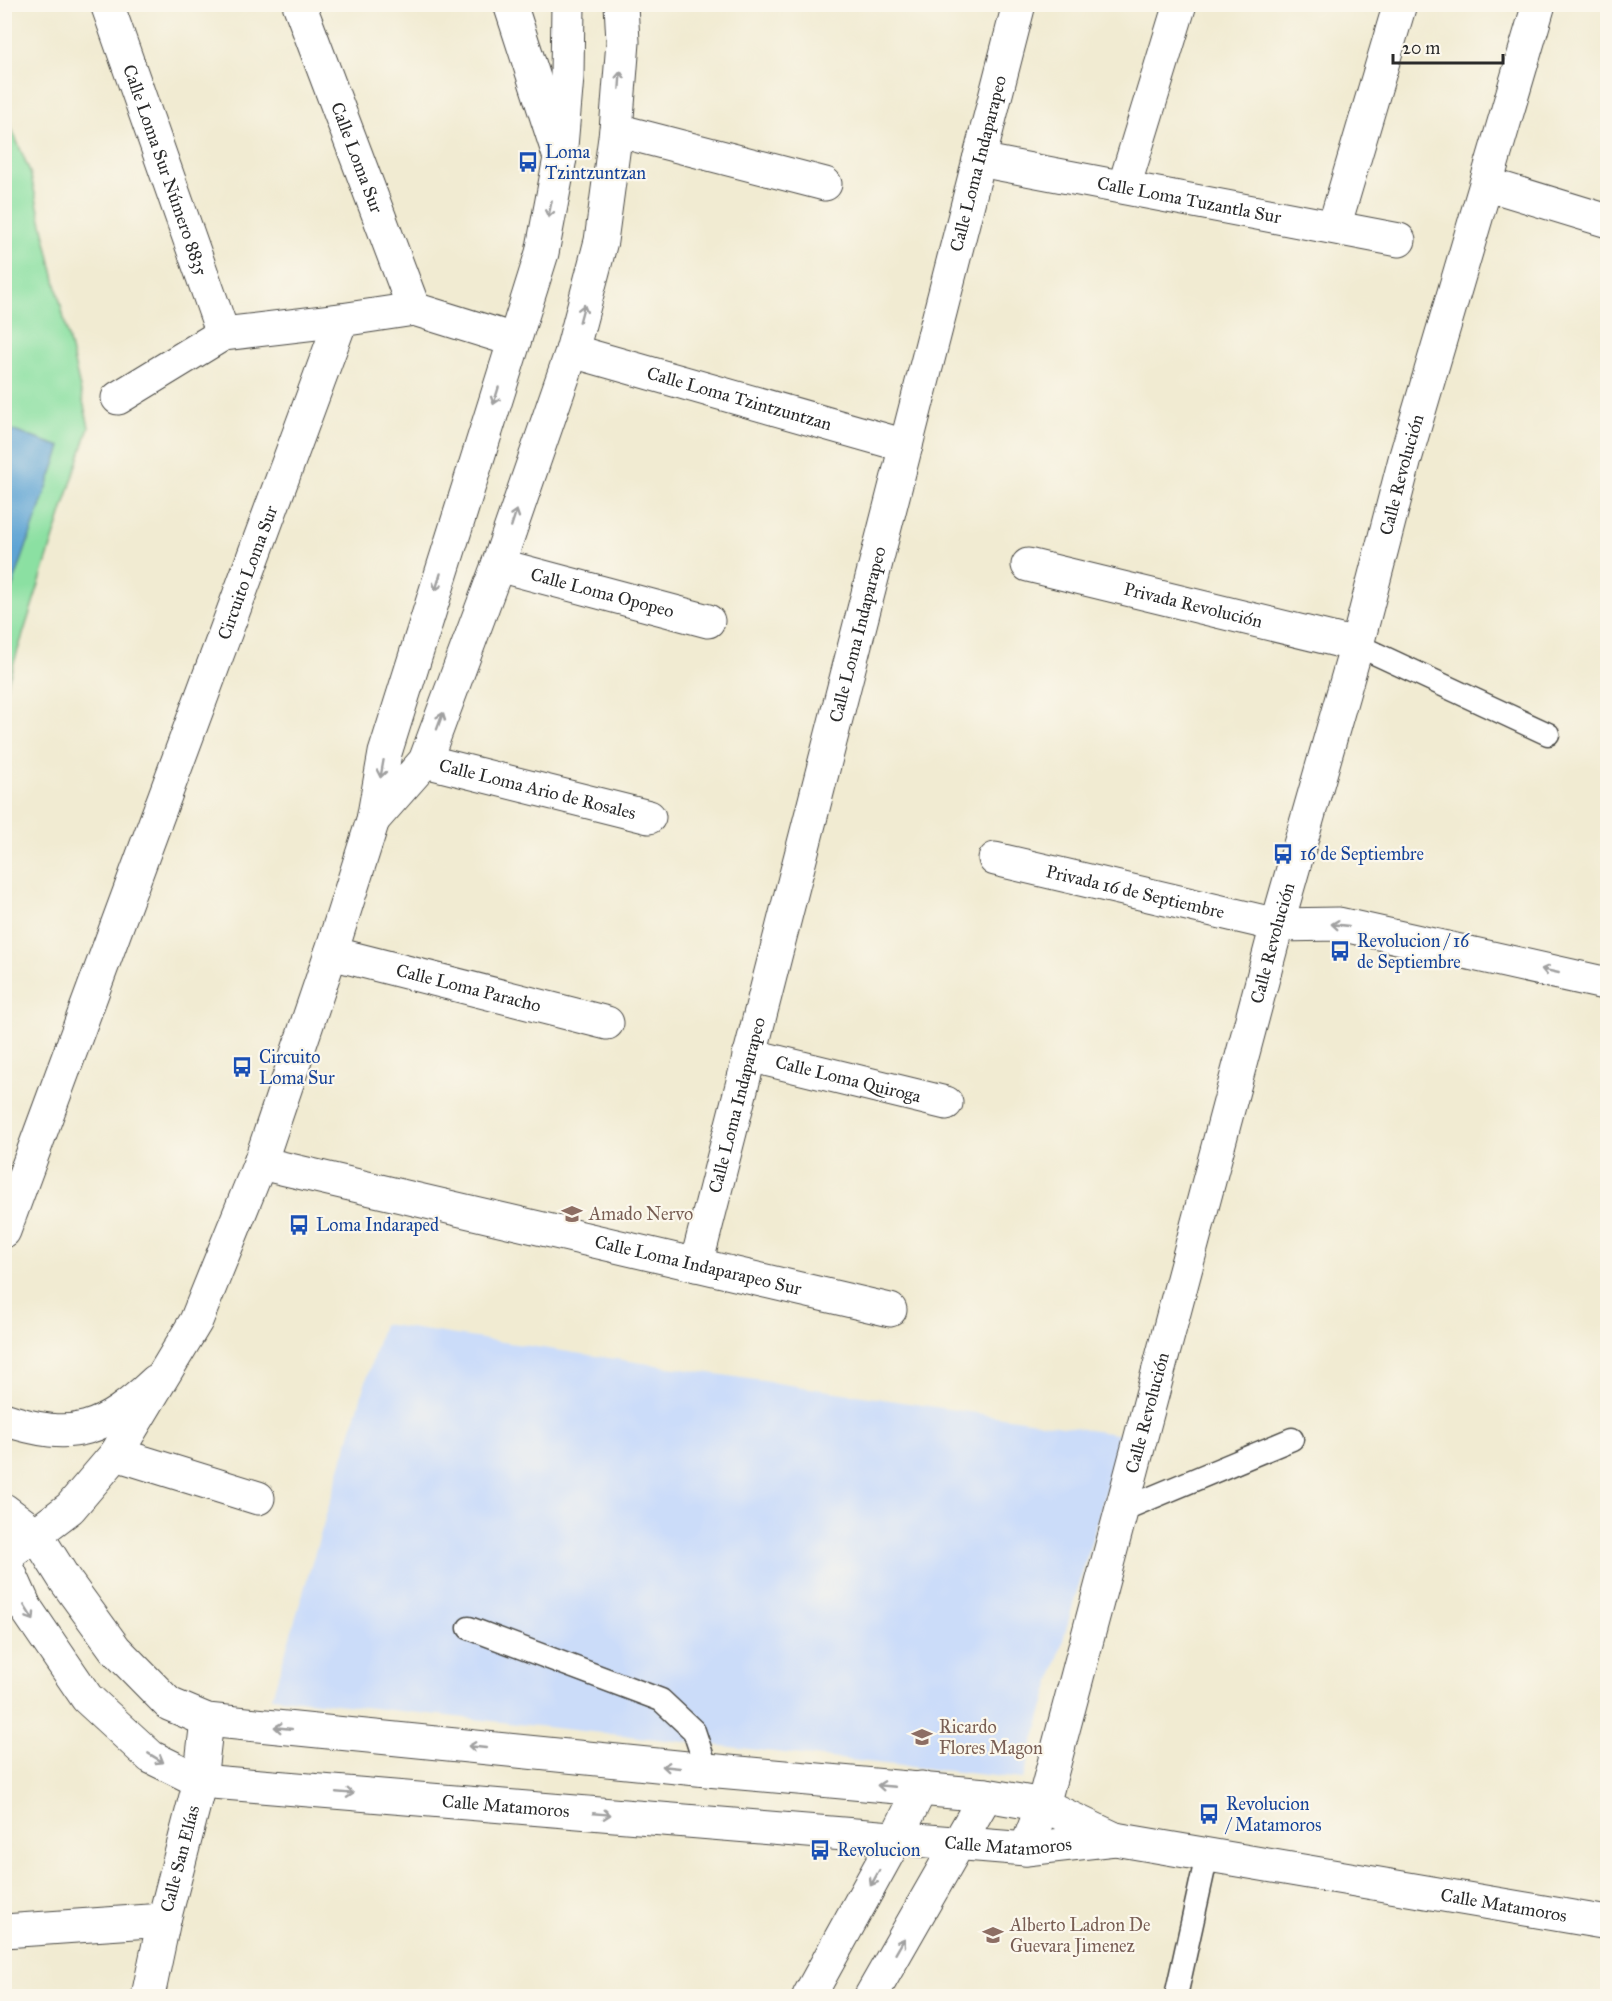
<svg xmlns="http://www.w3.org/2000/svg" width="1612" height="2001" font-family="'IM FELL Great Primer',serif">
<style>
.built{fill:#cbdcf9}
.green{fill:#8be0a2;stroke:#5b8666;stroke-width:1.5}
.water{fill:#5fa4d4;stroke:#456880;stroke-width:1.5}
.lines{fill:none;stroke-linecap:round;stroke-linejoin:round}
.lane-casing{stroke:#494844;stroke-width:25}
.street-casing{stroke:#494844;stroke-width:35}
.secondary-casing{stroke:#494844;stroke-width:35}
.lane{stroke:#fff;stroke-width:22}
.street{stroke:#fff;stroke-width:33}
.secondary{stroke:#fff;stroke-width:33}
.oneway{stroke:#a0a0a0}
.labels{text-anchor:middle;stroke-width:4.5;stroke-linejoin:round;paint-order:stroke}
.transit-label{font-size:18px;fill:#164399;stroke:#fbf7ec;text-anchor:start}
.street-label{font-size:18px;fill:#2b2b2b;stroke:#fbf7ec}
.education-label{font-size:18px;fill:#785e54;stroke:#fbf7ec;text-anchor:start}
</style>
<rect width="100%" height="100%" fill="#fbf7ec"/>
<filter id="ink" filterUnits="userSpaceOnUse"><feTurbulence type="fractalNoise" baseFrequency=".0167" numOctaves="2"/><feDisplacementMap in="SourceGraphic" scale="12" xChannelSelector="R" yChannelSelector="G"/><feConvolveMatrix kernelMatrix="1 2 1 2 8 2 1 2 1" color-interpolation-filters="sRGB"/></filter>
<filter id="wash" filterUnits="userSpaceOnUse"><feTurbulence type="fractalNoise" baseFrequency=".008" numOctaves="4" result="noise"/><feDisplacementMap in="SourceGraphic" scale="24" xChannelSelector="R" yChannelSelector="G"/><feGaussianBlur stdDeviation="1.35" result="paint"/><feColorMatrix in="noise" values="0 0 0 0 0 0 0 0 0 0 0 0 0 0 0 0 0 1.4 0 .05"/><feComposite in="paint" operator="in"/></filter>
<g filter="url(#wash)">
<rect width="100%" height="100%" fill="#f1ebd2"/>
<path class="built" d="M383 1324 1122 1435 1023 1779 272 1697Z"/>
<path class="green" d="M5 113 30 172 89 427 5 691Z"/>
<path class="water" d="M5 428 61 447 5 608 4 428Z"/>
</g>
<g filter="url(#ink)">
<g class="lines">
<g class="lane-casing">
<g id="lane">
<path d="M1357 645 1548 734"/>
<path d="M1122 1510 1292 1439"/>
<path d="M469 1628 661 1700 694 1731 707 1770"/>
<path d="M1176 1996 1207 1855"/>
</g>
</g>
<g class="street-casing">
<g id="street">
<path id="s1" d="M107 4 223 334"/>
<path id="s2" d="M299 4 414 309"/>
<path d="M510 4 560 158"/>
<path d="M616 130 825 184"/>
<path id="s3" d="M979 160 1399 240"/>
<path d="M1487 184 1608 221"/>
<path d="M1124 187 1180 4"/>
<path d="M1334 227 1400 4"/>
<path id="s4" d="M572 351 906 446"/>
<path d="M118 398 223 334 341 320 414 309 514 340"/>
<path id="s5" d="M498 565 708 621"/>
<path id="s6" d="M1028 565 1357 645"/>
<path id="s7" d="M425 761 649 817"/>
<path id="s8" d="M995 859 1277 925 1339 924 1608 984"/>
<path id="s9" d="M331 953 607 1023"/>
<path id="s10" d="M749 1055 946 1103"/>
<path id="s11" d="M260 1163 890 1310"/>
<path id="s12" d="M4 1231 341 320"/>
<path id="s13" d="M696 1265 1019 4"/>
<path d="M4 1419C74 1443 104 1430 156 1381"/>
<path d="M116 1454 258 1498"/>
<path d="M4 1510 36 1534 65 1580 115 1649 169 1704 207 1720 707 1770 986 1795 1043 1805 1115 1839"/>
<path id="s14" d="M4 1560 25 1607 87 1698 151 1757 200 1781 1026 1849 1115 1839 1608 1923"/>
<path id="s15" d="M1026 1849 1043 1805 1277 925 1357 645 1405 459 1539 4"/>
<path d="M4 1931 164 1920"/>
<path id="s16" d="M148 1996 164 1920 200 1781 207 1720"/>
<path d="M809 1996 896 1838 921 1788"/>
<path d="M871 1996 986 1795"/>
</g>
</g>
<g class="secondary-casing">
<g id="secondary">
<path d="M373 820 425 761 498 565 572 351 601 241 616 130 623 42 621 4"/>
<path d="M4 1558 70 1508 116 1454 196 1321 260 1163 331 953 373 820 385 753 542 253 560 158 567 77 568 4"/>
</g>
</g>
<use href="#lane" class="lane"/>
<use href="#street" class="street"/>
<use href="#secondary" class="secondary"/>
</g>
<defs><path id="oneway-shaft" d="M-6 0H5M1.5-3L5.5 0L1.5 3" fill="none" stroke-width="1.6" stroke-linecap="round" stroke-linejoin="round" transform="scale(1.5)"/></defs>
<g class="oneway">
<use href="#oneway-shaft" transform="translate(620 80) rotate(-86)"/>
<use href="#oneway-shaft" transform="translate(550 209) rotate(101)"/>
<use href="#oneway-shaft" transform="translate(582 313) rotate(-75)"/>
<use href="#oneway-shaft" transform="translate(496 396) rotate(107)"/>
<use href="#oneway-shaft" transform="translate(514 518) rotate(-72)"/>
<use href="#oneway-shaft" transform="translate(438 582) rotate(107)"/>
<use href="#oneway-shaft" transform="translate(440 721) rotate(-70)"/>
<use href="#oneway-shaft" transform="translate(382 769) rotate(100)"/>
<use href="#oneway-shaft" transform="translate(1340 925) rotate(-174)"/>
<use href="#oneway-shaft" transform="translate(1550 971) rotate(-167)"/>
<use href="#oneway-shaft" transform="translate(29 1613) rotate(58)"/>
<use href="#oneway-shaft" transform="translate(283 1728) rotate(-174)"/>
<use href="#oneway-shaft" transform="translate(477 1747) rotate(-174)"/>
<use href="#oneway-shaft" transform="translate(156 1758) rotate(31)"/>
<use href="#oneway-shaft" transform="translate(671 1767) rotate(-174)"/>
<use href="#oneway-shaft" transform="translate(886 1786) rotate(-175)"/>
<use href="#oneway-shaft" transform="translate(345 1793) rotate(5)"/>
<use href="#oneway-shaft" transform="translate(602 1814) rotate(5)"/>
<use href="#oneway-shaft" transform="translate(875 1878) rotate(119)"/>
<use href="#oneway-shaft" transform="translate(900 1946) rotate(-60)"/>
</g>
</g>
<defs>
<g id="bus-bare" transform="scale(1.62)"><path d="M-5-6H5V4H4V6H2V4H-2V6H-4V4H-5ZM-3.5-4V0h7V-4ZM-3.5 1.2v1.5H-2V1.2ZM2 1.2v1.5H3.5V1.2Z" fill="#1a4fb4" stroke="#fbf7ec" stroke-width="2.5" paint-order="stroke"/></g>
<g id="school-bare" transform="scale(1.62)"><path d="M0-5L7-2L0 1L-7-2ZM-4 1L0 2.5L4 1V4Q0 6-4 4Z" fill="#8d6e63" stroke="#fbf7ec" stroke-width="2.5" paint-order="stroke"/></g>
</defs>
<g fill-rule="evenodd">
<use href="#bus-bare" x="528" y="162"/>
<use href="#bus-bare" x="1283" y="854"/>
<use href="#bus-bare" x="1340" y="951"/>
<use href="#bus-bare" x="242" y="1067"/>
<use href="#school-bare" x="572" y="1214"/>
<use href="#bus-bare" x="299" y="1225"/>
<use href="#school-bare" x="922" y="1737"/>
<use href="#bus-bare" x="1209" y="1814"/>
<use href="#bus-bare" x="820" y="1850"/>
<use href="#school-bare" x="993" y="1935"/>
</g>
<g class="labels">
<g class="transit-label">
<text x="545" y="158">Loma<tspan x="545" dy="21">Tzintzuntzan</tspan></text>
<text x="1300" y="860">16 de Septiembre</text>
<text x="1357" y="947">Revolucion / 16<tspan x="1357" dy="21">de Septiembre</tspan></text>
<text x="259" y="1063">Circuito<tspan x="259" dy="21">Loma Sur</tspan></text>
<text x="316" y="1231">Loma Indaraped</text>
<text x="1226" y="1810">Revolucion<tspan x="1226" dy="21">/ Matamoros</tspan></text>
<text x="837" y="1856">Revolucion</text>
</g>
<g class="street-label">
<text dy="6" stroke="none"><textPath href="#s2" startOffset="164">Calle Loma Sur</textPath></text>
<text dy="6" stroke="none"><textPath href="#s13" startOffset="1137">Calle Loma Indaparapeo</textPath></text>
<text dy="6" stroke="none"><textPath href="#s1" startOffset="176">Calle Loma Sur Número 8835</textPath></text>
<text dy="6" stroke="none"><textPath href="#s3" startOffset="214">Calle Loma Tuzantla Sur</textPath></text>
<text dy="6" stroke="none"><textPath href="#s4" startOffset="174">Calle Loma Tzintzuntzan</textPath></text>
<text dy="6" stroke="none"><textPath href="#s15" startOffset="1425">Calle Revolución</textPath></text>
<text dy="6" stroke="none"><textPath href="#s12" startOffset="702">Circuito Loma Sur</textPath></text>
<text dy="6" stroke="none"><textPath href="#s5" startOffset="108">Calle Loma Opopeo</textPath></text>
<text dy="6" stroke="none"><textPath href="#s6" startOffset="170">Privada Revolución</textPath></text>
<text dy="6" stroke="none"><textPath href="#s13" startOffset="651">Calle Loma Indaparapeo</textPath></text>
<text dy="6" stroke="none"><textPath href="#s7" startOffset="116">Calle Loma Ario de Rosales</textPath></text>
<text dy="6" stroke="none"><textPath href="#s8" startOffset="144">Privada 16 de Septiembre</textPath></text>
<text dy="6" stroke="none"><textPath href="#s15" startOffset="939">Calle Revolución</textPath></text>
<text dy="6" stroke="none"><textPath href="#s9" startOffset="142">Calle Loma Paracho</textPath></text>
<text dy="6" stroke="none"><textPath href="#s10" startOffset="102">Calle Loma Quiroga</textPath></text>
<text dy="6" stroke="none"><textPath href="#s13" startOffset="165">Calle Loma Indaparapeo</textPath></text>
<text dy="6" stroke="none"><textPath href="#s11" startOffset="450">Calle Loma Indaparapeo Sur</textPath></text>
<text dy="6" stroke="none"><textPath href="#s15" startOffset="453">Calle Revolución</textPath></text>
<text dy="6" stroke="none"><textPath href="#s14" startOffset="610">Calle Matamoros</textPath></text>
<text dy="6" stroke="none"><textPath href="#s14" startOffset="1114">Calle Matamoros</textPath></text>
<text dy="6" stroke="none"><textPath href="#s16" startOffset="141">Calle San Elías</textPath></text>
<text dy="6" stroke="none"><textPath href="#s14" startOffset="1616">Calle Matamoros</textPath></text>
</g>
<g class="education-label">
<text x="589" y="1220">Amado Nervo</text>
<text x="939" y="1733">Ricardo<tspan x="939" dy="21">Flores Magon</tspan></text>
<text x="1010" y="1931">Alberto Ladron De<tspan x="1010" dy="21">Guevara Jimenez</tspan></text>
</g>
</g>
<rect width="1612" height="2001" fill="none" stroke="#fbf7ec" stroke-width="24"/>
<path d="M1393 54v9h110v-9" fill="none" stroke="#2b2b2b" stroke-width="3"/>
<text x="1402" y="54" font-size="18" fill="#2b2b2b" stroke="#fbf7ec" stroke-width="4.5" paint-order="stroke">20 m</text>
</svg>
